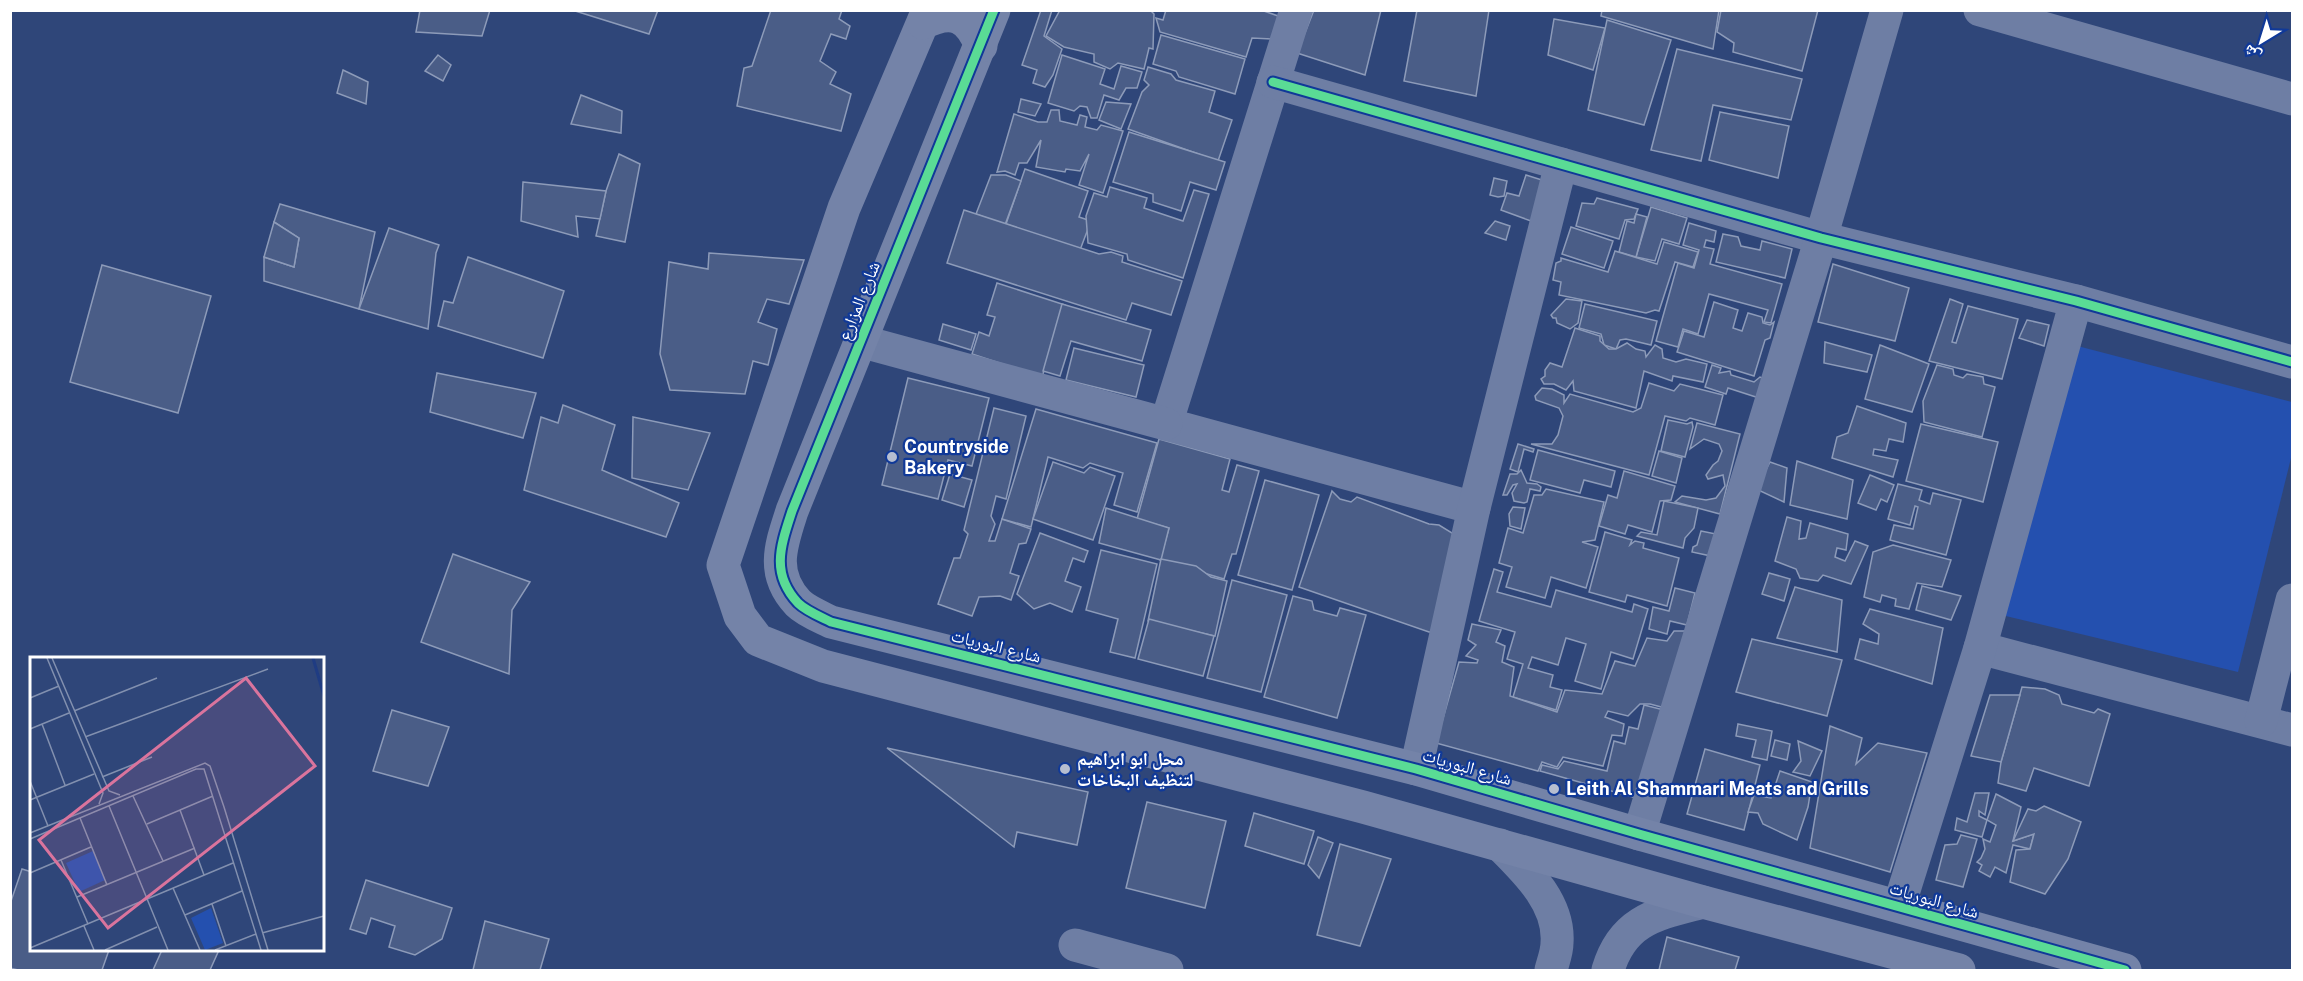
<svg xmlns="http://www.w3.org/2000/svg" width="2303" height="981" font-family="'Public Sans','Noto Naskh Arabic',sans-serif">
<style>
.green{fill:#2450af}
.building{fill:#4a5d87;stroke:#8d9bb9;stroke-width:1.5}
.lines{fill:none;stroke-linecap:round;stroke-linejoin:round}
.street{stroke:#6e7ea4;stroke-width:33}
.secondary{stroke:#7483a8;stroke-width:33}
.cycleway-casing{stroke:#103998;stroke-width:13}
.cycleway{stroke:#5adb95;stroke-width:9}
.poi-dot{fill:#b6bed0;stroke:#103998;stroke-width:2}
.labels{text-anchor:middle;stroke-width:4.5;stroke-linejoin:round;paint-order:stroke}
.street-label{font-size:18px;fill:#fff;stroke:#103998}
.poi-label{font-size:18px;font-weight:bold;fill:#fff;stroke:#103998;text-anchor:start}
.inset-river{fill:none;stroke:#1f3c83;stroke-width:3}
.inset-road{fill:none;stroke:#8290af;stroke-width:1.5}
.view{fill:#da749d;fill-opacity:0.15;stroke:#da749d;stroke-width:3}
.inset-edge{fill:none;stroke:#fff;stroke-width:3}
</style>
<rect width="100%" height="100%" fill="#2f4679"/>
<path class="green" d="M2066 343 2292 402V454L2238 672 1989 612Z"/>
<g class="building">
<path d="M420 10H490L482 36 416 32Z"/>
<path d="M572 10H658L649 34Z"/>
<path d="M771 10H842L839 19 850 26 846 39 831 34 820 61 836 72 830 84 851 94 841 131 737 106 744 68 752 66Z"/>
<path d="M1041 10H1052L1044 36 1062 49 1053 75 1045 87 1033 83 1037 70 1022 65Z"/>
<path d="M1060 10H1150L1154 14 1153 49 1149 48 1144 69 1118 63 1110 69 1094 62V54L1064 47 1046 36Z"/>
<path d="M1166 10H1261L1281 17 1274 39 1252 38 1246 57 1160 32 1156 18 1163 20Z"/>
<path d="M1314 10H1381L1365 75 1297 53Z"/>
<path d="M1417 10H1489L1476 96 1404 81Z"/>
<path d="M1602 10H1719L1713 49 1601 16Z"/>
<path d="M1721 10H1818L1802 71 1733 52 1734 43 1717 32Z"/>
<path d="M1554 19 1605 28 1593 70 1548 55Z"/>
<path d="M1607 20 1671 40 1644 125 1588 110Z"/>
<path d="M1161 35 1245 59 1235 94 1179 77 1176 71 1153 64Z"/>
<path d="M1677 49 1802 79 1791 120 1713 105 1701 161 1651 150Z"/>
<path d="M438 55 451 65 443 81 425 71Z"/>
<path d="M1062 55 1105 69 1100 84 1114 89 1121 66 1142 72 1137 88H1126L1119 100 1104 95 1097 118H1091L1087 107 1080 106 1074 111 1048 103Z"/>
<path d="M1148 67 1171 74 1176 80 1215 91 1209 112 1232 120 1218 161 1128 129 1142 92 1149 85 1144 80Z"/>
<path d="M343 70 368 82 366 104 337 93Z"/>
<path d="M581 95 622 111 621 133 571 124Z"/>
<path d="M1021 99 1041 104 1035 116 1018 112Z"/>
<path d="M1106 102 1131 104 1121 129 1099 120Z"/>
<path d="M1051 110H1059L1060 121 1077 125 1080 115 1087 117 1085 127 1097 130 1101 125 1123 131 1103 193 1079 185 1089 154 1080 171 1066 169 1065 172 1036 167 1041 140 1027 163H1019L1015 175 1005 171 997 172 1014 114 1038 122H1047Z"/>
<path d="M1720 112 1789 126 1778 178 1709 160Z"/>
<path d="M1129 132 1225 162 1216 190 1190 182 1181 211 1153 202V194L1113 182Z"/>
<path d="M619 154 640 164 625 242 596 236 606 191Z"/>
<path d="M1025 169 1088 191 1079 217 1091 221 1080 250 1006 224Z"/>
<path d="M991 175H1006L1021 181 1005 225 976 214Z"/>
<path d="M1526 175 1545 181 1531 221 1501 210 1507 193 1519 196Z"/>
<path d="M1494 178 1507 181 1504 196 1498 197 1490 195Z"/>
<path d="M523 182 606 191 600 219 576 216 578 237 521 221Z"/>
<path d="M1110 187 1147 198 1144 208 1183 221 1194 190 1209 194 1183 278 1128 260 1127 254 1088 243 1086 216 1094 193 1107 197Z"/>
<path d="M1597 198 1638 209 1634 219 1625 220 1619 239 1576 226 1582 203 1594 204Z"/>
<path d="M280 204 375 232 359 309 264 281V257L294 267 299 238 274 222Z"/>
<path d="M1651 207 1687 218 1679 244 1662 239 1655 261 1636 257Z"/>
<path d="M964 210 1099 254 1111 252 1123 256 1122 262 1182 281 1171 315 1132 303 1126 320 947 263Z"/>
<path d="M1636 214 1647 217 1636 257 1619 252 1627 221 1634 223Z"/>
<path d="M1495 221 1510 226 1506 240 1485 233Z"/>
<path d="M274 222 299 238 294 267 264 257Z"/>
<path d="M1689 223 1716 231 1714 242 1706 240 1704 247 1714 249 1710 264 1782 284 1771 323 1764 322 1768 310 1709 294 1698 334 1683 329 1678 347 1656 341 1678 263 1694 268 1699 250 1683 245Z"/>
<path d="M1571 227 1613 241 1604 268 1562 254Z"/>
<path d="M389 228 439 245 436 253 428 329 359 309Z"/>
<path d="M1723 234 1738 237 1741 246 1760 250 1762 241 1792 249 1785 278 1716 262Z"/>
<path d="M1664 242 1698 252 1693 267 1675 262 1659 311 1655 310 1646 313 1559 295 1561 282 1553 280 1556 263 1561 261V258L1608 272 1615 251 1657 264Z"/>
<path d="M709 253 804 260 789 304 767 299 758 322 777 329 768 365 753 361 745 394 670 390 660 354 669 262 708 269Z"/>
<path d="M468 257 564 291 543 358 438 326 444 301 453 303Z"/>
<path d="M1833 264 1909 288 1895 341 1818 322Z"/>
<path d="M102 265 211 296 178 413 70 382Z"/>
<path d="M997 283 1065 305 1042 377 972 354 979 332 989 336 995 317 987 315Z"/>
<path d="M1566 299 1582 301 1578 323 1570 329 1557 323 1556 318H1553L1551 315Z"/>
<path d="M1950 299 1963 304 1952 342 1956 343 1968 306 2018 319 2002 379 1929 361Z"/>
<path d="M1714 302 1738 310 1733 328 1742 331 1748 313 1762 317 1763 323 1770 325 1774 322 1770 338 1765 340 1754 376 1677 352 1684 331 1704 337Z"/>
<path d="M1062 304 1151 330 1142 361 1071 341 1060 376 1043 371Z"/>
<path d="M1585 304 1657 321 1651 345 1626 339 1620 340 1616 349 1604 345 1601 334 1579 328Z"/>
<path d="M2027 320 2049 325 2044 346 2019 338Z"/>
<path d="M943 324 976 334 971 350 939 340Z"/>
<path d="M1575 328 1600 336V341L1609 349H1616L1627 343 1636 349 1645 351 1646 357 1655 345 1662 349 1663 358 1676 362 1686 359 1707 364 1703 382 1673 376 1672 381 1644 371 1636 408 1574 391 1573 381 1566 390 1554 384H1544L1541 379 1545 376V370L1550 363 1562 367Z"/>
<path d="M1825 342 1872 355 1867 372 1824 363Z"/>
<path d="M1880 345 1929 364 1912 412 1865 399Z"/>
<path d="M1074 348 1144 365 1136 397 1066 380Z"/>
<path d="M1712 365 1721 368 1719 373 1730 371 1731 375 1754 382 1760 377 1765 379 1759 398 1728 388 1726 394 1705 387Z"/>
<path d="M1937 365 1953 369 1954 375 1963 378 1967 374 1983 377 1984 384 1995 387 1982 437 1924 422 1923 401Z"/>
<path d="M437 373 536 393 523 438 430 412Z"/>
<path d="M908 378 989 398 972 466 948 460 938 499 882 485Z"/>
<path d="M1649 383 1674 391 1680 384 1723 395 1715 425 1690 418 1686 421 1665 416 1649 475 1531 444H1552L1558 435 1563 416 1559 408 1536 400 1535 396 1542 388 1552 389 1564 395V403L1570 394 1633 412 1641 408Z"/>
<path d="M563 405 615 425 602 470 679 503 666 537 524 490 541 417 558 423Z"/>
<path d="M1857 406 1906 423 1903 442 1889 439 1886 451 1874 449 1873 455 1898 460 1893 477 1832 458 1837 437 1848 433Z"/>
<path d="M994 408 1026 416 1006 499 996 496 991 516 995 524 989 541H995L1002 519 1031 529 1026 543 1019 544 1010 573 1019 576 1011 600 1000 596 979 597 972 616 938 604 954 558H960L968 534 964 530Z"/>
<path d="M1036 409 1157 443 1137 512 1114 505 1123 473 1090 463 1083 468 1048 457 1031 527 1002 519Z"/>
<path d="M633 417 710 433 688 490 632 478Z"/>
<path d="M1668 420 1687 424 1692 422 1693 427 1685 457 1661 451Z"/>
<path d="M1697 423 1740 434 1720 514 1675 502 1682 496 1706 500 1716 498 1725 486 1723 475 1708 479 1706 475 1713 465 1718 461 1722 451 1719 444 1704 439 1690 449Z"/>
<path d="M1921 424 1998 442 1983 502 1906 481Z"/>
<path d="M1159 439 1230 459 1222 490 1229 492 1237 465 1259 471 1236 554H1232L1224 579 1160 560 1169 528 1137 519Z"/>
<path d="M1518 444 1534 449 1533 452 1524 449 1518 472 1510 469Z"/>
<path d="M1538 450 1615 471 1611 487 1584 480 1580 493 1530 480Z"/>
<path d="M1659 451 1682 458 1676 483 1652 476Z"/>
<path d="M1797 461 1853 480 1847 519 1790 505Z"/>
<path d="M1053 462 1084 473 1090 467 1115 476 1093 540 1033 519Z"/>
<path d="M1770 462 1787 468 1784 502 1756 489Z"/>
<path d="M1521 470 1527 483 1537 484 1541 487 1540 491 1530 489 1527 502 1524 503 1514 501 1512 493 1517 484 1513 485 1507 495H1503L1510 474H1517Z"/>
<path d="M1624 471 1675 486 1671 500 1660 501 1652 532 1628 525 1625 534 1599 526 1608 495 1617 498Z"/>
<path d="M950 474 972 480 964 507 942 500Z"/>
<path d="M1870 475 1894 485 1887 502 1881 499 1876 510 1858 503Z"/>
<path d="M1265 480 1319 495 1292 590 1238 575Z"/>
<path d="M1898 484 1922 490 1919 500 1930 504 1933 493 1961 500 1946 555 1890 540 1894 525 1913 529 1918 507 1915 506 1910 525 1888 519Z"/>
<path d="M1546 489 1604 502 1595 540 1582 542 1598 547 1586 588 1551 577 1545 598 1506 587 1512 567 1499 563 1508 528 1523 533 1534 495H1542Z"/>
<path d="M1332 491 1340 499 1351 502 1357 497 1429 524 1439 525 1457 536 1436 632H1429L1299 587Z"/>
<path d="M1664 501 1698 508 1694 528 1685 538 1683 548 1637 536 1641 532 1657 535Z"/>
<path d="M1513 507 1525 508 1521 529 1510 526 1509 514Z"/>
<path d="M1106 508 1169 528 1161 560 1099 543Z"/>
<path d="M1787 517 1801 521 1799 539 1806 538 1810 523 1848 534 1846 550 1837 548 1835 557 1845 561 1855 541 1868 546 1851 584 1823 575 1818 581 1800 578 1796 569 1775 561Z"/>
<path d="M1701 531 1716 534 1711 556 1692 552 1693 547 1697 545Z"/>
<path d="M1605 532 1632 540 1630 545 1635 541 1644 543 1643 548 1679 558 1667 606 1627 595 1625 602 1589 592Z"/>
<path d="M1040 533 1088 551 1084 562 1073 558 1065 581 1081 587 1072 612 1050 603 1034 609 1017 594Z"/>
<path d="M1893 545 1951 560 1942 587 1917 583 1909 609 1895 606 1896 599 1882 595 1880 602 1864 597 1873 552Z"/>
<path d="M1101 550 1157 564 1135 658 1110 652 1118 619 1086 610Z"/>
<path d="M453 554 530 582 512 610 509 674 421 642Z"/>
<path d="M1161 559 1196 566 1211 577 1227 581 1215 636 1148 621Z"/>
<path d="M1494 569 1503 572 1497 592 1551 607 1556 590 1632 612 1634 604 1648 609 1633 659 1611 652 1601 689 1575 681 1586 644 1566 638 1558 665 1532 657 1528 668 1553 675 1550 687 1562 690 1556 710 1513 697 1523 664 1507 659 1515 632 1479 621Z"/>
<path d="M1769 573 1790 579 1784 601 1762 594Z"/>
<path d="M1232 580 1287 595 1261 692 1207 678Z"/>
<path d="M1922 586 1961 596 1951 620 1916 610Z"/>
<path d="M1795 587 1842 600 1837 652 1777 638Z"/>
<path d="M1675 588 1695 593 1687 625 1670 621 1667 634 1649 629 1653 607 1669 611Z"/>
<path d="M1293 596 1312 601 1314 610 1337 616 1340 608 1366 615 1337 718 1264 697Z"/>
<path d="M1870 609 1943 628 1932 684 1855 659 1860 639 1878 644 1879 634 1863 624Z"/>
<path d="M1149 619 1214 636 1203 676 1138 659Z"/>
<path d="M1472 624 1501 630 1496 642 1505 646 1502 662 1514 667 1510 696 1557 712 1565 690 1602 694 1615 661 1635 666 1647 638 1667 641 1674 631H1687L1665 708 1650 704H1640L1628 716 1608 711 1605 717 1624 724 1622 736 1612 735 1603 766 1563 757 1557 767 1542 762 1538 771 1436 743 1459 662 1477 663 1478 660 1466 656 1476 645 1468 640Z"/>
<path d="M1752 639 1842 660 1827 716 1736 692Z"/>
<path d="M2022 687 2045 689 2059 695 2062 704 2094 713 2098 709 2110 714 2089 786 2034 768 2026 791 1998 783 2001 762Z"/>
<path d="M1990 695H2020L2001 762 1971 756Z"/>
<path d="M1644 705 1664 710 1640 799 1540 771 1542 765 1558 769 1564 761 1607 771 1614 741 1625 744 1629 727 1638 729Z"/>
<path d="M392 710 449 727 428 786 373 771Z"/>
<path d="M1738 724 1772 731 1767 760 1752 757 1756 740 1736 736Z"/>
<path d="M1830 726 1862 738 1856 764 1878 743 1927 753 1890 872 1810 848Z"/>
<path d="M1775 740 1790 744 1787 760 1771 756Z"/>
<path d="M1798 741 1822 751 1810 776 1793 772 1801 761Z"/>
<path d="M887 748 1088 792 1077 845 1017 832 1014 847Z"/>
<path d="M1705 749 1760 765 1744 830 1687 814Z"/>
<path d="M1780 771 1812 782 1808 807 1797 840 1763 824 1758 813 1748 812 1754 795 1771 798Z"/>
<path d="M1975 793H1989L1985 815 1979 811V816L1987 820 1982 837 1955 830 1957 818 1967 822Z"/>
<path d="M1996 794 2021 807 2013 841 2034 834 2030 849 2013 845 2006 873 1995 867 1990 877 1979 871 1982 865 1977 862 1981 858 1985 849 1983 839 1990 842 1996 825 1987 820Z"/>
<path d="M1147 802 1226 821 1205 908 1126 888Z"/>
<path d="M2044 806 2081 822 2068 859 2045 894 2010 882 2016 850 2030 849 2034 834 2013 841 2028 809 2036 811Z"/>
<path d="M1254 813 1314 831 1304 864 1245 846Z"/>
<path d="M1961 835 1977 839 1963 887 1936 880 1945 845 1957 844Z"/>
<path d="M1318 837 1333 843 1319 878 1308 865Z"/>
<path d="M1340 844 1391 859 1360 946 1317 935Z"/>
<path d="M22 869 32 872V950H109L102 970H18L10 968V904Z"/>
<path d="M366 880 452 908 442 939 415 955 389 947 395 926 371 918 366 934 350 929Z"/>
<path d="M485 921 549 939 540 970H473Z"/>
<path d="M1667 937 1739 957 1735 970H1659Z"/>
<path d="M162 950H219L210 970H153Z"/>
</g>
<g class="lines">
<g class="street">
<path d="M1296 10 1166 424 1474 508"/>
<path d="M1980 10 2292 99"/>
<path d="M1273 82 1821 238 2076 301 2292 362"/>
<path d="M860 341 1166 424"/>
<path d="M1980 648 2292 730"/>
<path d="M2261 721 2292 600"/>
<path d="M1416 769 1474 508 1561 164"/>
<path d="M1639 834 1821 238 1887 10"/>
<path d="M1500 845C1526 871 1560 903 1557 943 1557 952 1553 962 1551 970"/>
<path d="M1899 906 1980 648 2076 301"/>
<path d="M1075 945 1167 970"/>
<path d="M1608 970C1623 919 1658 914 1703 902"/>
</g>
<g class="secondary">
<path d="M928 10 844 208 723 565 740 616 758 640 823 666 1363 807 1703 902 1959 970"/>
<path d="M994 10 792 511C781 545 770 573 798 603 806 611 821 617 831 622L1416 769 1639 834 2125 970"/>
<path d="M923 23C953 9 968 15 981 46"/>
</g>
<g class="cycleway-casing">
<g id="cycleway">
<path d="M994 10 792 511C781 545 770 573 798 603 806 611 821 617 831 622L1416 769 1639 834 2125 970"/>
<path d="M1273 82 1821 238 2076 301 2292 362"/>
</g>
</g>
<use href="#cycleway" class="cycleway"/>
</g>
<g class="poi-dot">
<circle cx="892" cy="457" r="6"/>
<circle cx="1065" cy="769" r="6"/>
<circle cx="1554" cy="789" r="6"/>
</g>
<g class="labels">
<g class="street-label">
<text transform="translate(859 301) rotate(-68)" y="6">شارع المزارع</text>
<text transform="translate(996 646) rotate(14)" y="6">شارع البوريات</text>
<text transform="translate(1467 767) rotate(16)" y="6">شارع البوريات</text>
<text transform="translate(1934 900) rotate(16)" y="6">شارع البوريات</text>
</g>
<g class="poi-label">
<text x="904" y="453">Countryside<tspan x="904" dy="21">Bakery</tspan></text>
<text x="1077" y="765">محل ابو ابراهيم<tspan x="1077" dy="21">لتنظيف البخاخات</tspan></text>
<text x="1566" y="795">Leith Al Shammari Meats and Grills</text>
</g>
</g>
<g transform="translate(30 657)">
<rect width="294" height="294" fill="#2f4679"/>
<path d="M63 194 75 223 49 235 36 206ZM181 251 193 286 175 293 161 261Z" fill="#2450af"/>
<path class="inset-river" d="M283 1 294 39"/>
<path class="inset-road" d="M17 1 73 136 69 147M22 1 79 134 90 138M0 41 29 29M44 54 127 21M12 67 35 128M0 72 39 56M55 80 238 12M72 120 122 100M0 124 18 169M103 139 133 204M0 143 64 117M79 149 138 293M150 153 183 139M50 161 77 228M117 167 150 153 174 218M0 176 175 106 180 109 194 150 238 293M0 182 166 112H174L231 293M31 203 58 267M0 216 61 190M143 231 170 293M47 240 165 191M182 247 196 289M155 258 212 234M54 269 64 293M232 276 294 259M0 291 203 206M75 293 127 270M185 293 226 277"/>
<path class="view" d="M216 21 285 109 78 271 9 183Z"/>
<rect width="294" height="294" class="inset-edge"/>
</g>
<rect width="2303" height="981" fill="none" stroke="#ffffff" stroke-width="24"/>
<g transform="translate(2261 42) rotate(218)" stroke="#103998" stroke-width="4.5" paint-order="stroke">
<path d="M0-4.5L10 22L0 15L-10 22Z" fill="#ffffff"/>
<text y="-9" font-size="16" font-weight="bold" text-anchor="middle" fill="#ffffff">ش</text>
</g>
</svg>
